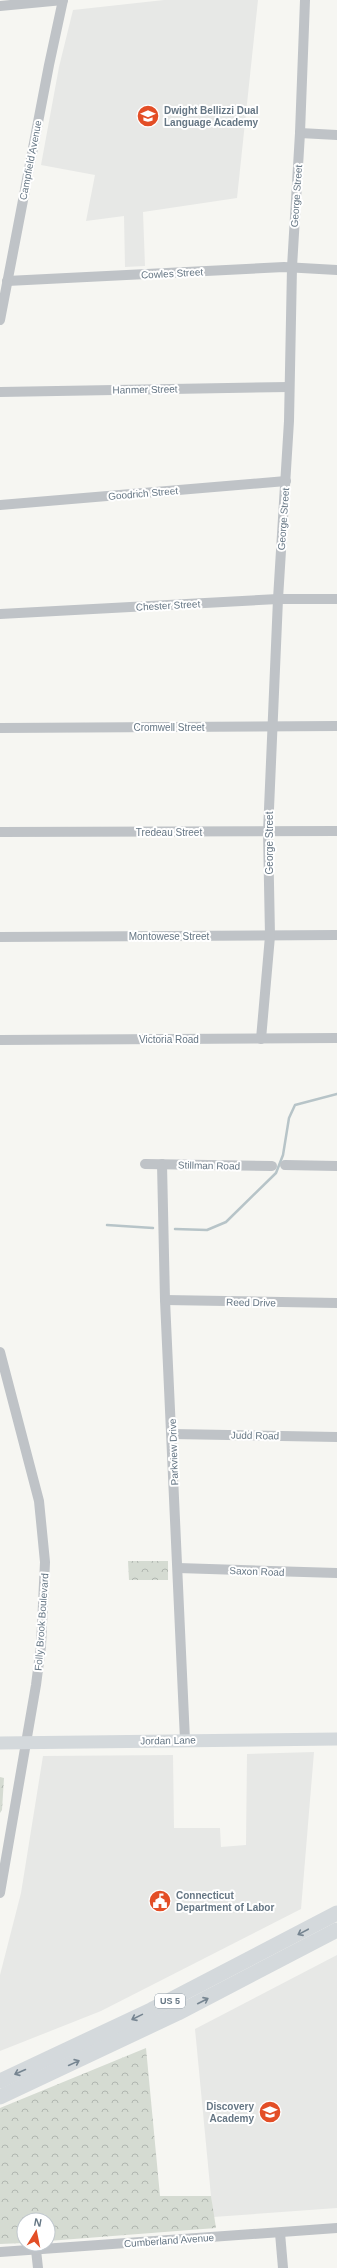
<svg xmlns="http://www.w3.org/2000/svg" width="337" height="2268" font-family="Arial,sans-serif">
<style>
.built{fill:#e7e8e6}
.forest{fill:url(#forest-crowns)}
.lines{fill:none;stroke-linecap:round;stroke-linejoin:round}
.stream{stroke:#b7c4c8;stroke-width:2.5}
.minor{stroke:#bfc3c7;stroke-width:10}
.major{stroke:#d4d9dc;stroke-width:13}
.highway{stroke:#d4d9dc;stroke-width:15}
.oneway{stroke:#768591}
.labels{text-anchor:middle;stroke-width:4;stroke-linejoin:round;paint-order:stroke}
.shield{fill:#fff;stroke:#939fa9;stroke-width:1}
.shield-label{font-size:9px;font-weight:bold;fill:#657684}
.poi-label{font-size:10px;font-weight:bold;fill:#657684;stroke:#fff;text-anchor:start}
.street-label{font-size:10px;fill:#657684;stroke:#fff}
</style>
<defs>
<pattern id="forest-crowns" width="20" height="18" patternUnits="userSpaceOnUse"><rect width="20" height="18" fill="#d5dbd2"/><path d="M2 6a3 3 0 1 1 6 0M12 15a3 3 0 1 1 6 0" fill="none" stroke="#b0b6b0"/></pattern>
</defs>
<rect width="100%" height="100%" fill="#f6f6f2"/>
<g class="built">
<path d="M164 0H258L237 198 143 212 145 266 125 267 124 216 86 221 95 175 41 165 59 67 73 10Z"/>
<path d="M314 1752 301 1909 101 2011 0 2051V1975L21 1893 43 1756 173 1755 174 1828H220L221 1847 246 1845 247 1754Z"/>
<path d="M337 1955V2208L213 2217 195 2029Z"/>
</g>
<g class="forest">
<path d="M128 1561H168V1580H129Z"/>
<path d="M0 1777 4 1778 2 1810 0 1813Z"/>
<path d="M146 2048 160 2196H211L216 2228 48 2241V2220H24V2243L0 2244V2108Z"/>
</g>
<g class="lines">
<g class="stream">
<path d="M107 1225 153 1228"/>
<path d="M175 1229 207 1230 226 1222 276 1173 283 1155 289 1118 295 1105 337 1094"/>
</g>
<g class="minor">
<path d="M0 6 63 0"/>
<path d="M300 133 337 135"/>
<path d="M7 281 284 267 337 270"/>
<path d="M0 320 49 65 63 0"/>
<path d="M0 392 289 387"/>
<path d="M0 505 286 481"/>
<path d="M0 614 278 599H337"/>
<path d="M0 728 337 726"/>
<path d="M0 832 337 831"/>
<path d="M0 937 337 935"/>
<path d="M261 1039 270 936 268 832 278 599 289 421 292 267 300 133 305 0"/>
<path d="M0 1040 337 1038"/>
<path d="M145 1164 272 1166"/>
<path d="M162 1164 165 1300 185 1740"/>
<path d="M285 1165 337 1166"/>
<path d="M165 1300 337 1303"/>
<path d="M0 1352 39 1501 45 1562 41 1646 36 1685 0 1893"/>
<path d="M172 1434 337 1437"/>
<path d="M178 1568 337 1573"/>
<path d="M280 2233 283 2268"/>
<path d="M36 2250 38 2268"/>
<path d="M0 2252 337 2228"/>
</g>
<path class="major" d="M0 1743 337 1739"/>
<g class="highway">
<path d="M0 2081 151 2010 337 1913"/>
<path d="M0 2097 178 2013 337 1930"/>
</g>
</g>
<defs><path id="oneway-shaft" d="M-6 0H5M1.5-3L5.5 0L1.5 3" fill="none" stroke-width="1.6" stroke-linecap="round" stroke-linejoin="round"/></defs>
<g class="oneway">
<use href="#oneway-shaft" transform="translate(303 1932) rotate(152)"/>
<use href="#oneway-shaft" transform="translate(203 2001) rotate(-27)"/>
<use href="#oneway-shaft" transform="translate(137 2017) rotate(154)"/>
<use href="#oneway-shaft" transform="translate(74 2063) rotate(-25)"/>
<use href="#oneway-shaft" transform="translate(20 2072) rotate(156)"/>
</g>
<defs>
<g id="school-disc" transform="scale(1.15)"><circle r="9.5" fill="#e34e26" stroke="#fff"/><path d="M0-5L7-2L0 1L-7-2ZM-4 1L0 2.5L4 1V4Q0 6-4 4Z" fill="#fff"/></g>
<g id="civic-disc" transform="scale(1.15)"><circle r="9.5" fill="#e34e26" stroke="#fff"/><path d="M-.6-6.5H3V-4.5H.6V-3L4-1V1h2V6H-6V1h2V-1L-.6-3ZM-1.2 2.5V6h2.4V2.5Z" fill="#fff"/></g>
</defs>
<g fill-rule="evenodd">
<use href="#school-disc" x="148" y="116"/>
<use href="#civic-disc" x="160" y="1901"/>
<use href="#school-disc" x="270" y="2112"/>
</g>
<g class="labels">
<rect class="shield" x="155" y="1994" width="30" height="14" rx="3"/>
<g class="shield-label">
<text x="170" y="2004">US 5</text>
</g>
<g class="poi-label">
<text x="164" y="114">Dwight Bellizzi Dual<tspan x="164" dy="12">Language Academy</tspan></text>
<text x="176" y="1899">Connecticut<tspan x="176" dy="12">Department of Labor</tspan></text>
<text x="254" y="2110" text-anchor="end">Discovery<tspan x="254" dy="12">Academy</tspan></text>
</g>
<g class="street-label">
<text transform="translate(30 160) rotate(-79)" y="4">Campfield Avenue</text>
<text transform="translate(296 196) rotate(-86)" y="4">George Street</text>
<text transform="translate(172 273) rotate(-3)" y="4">Cowles Street</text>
<text transform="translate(145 389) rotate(-1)" y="4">Hanmer Street</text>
<text transform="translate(143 493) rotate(-5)" y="4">Goodrich Street</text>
<text transform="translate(283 519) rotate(-86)" y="4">George Street</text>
<text transform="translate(168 605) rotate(-3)" y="4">Chester Street</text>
<text x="169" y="731">Cromwell Street</text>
<text x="169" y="836">Tredeau Street</text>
<text transform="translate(269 843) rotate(-90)" y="4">George Street</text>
<text x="169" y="940">Montowese Street</text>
<text x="169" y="1043">Victoria Road</text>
<text transform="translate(209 1165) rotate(1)" y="4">Stillman Road</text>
<text transform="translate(251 1302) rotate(1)" y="4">Reed Drive</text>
<text transform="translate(255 1435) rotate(1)" y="4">Judd Road</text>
<text transform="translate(173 1452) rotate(-92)" y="4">Parkview Drive</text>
<text transform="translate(257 1571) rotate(2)" y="4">Saxon Road</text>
<text transform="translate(41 1622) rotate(-86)" y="4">Folly Brook Boulevard</text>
<text transform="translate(168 1740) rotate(-1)" y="4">Jordan Lane</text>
<text transform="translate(169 2240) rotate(-4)" y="4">Cumberland Avenue</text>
</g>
</g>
<g transform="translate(36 2232) rotate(10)"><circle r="19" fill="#ffffff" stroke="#c1c8ce"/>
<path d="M0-3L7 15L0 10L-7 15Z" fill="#e34e26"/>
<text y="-6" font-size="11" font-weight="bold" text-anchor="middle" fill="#657684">N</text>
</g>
</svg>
